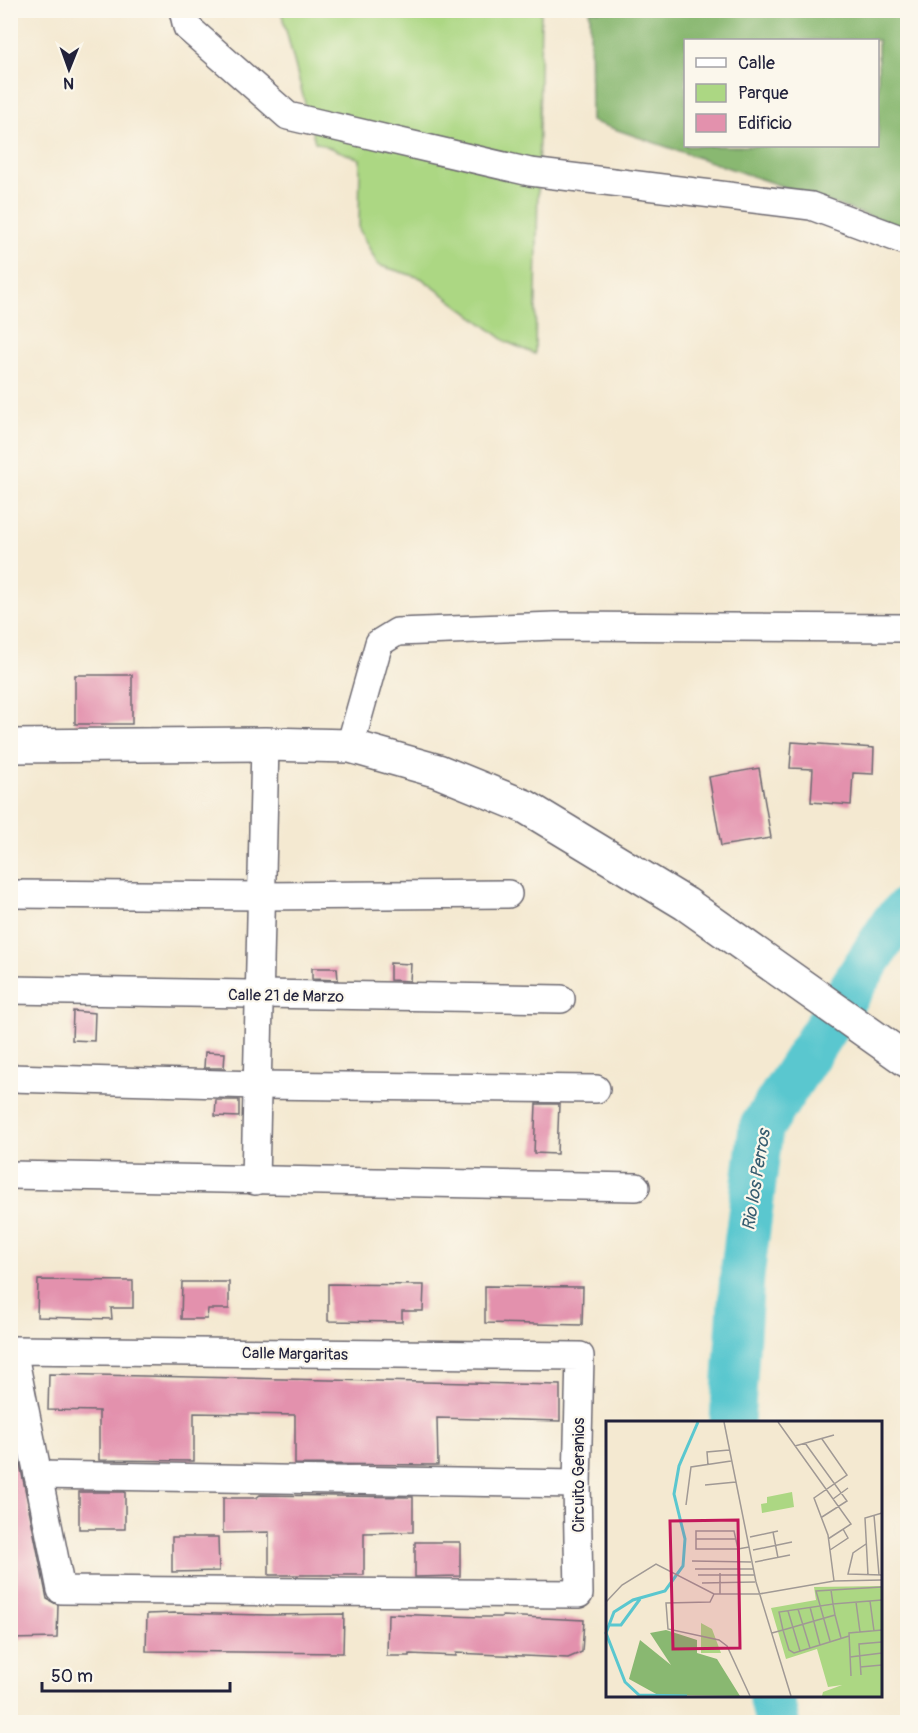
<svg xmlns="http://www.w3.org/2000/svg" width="918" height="1733" font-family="Pangolin,sans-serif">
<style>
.green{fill:#acd783;stroke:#677c5f;stroke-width:1.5}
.forest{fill:#89b871;stroke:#566d56;stroke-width:1.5;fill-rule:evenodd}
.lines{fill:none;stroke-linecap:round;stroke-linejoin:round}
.river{stroke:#5ac7cf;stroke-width:45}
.building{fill:#e391ad}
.minor-casing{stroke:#6c6870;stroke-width:30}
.tertiary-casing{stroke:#6c6870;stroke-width:36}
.minor{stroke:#fff;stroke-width:27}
.tertiary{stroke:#fff;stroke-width:33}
.labels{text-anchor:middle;stroke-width:4.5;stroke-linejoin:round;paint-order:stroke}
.street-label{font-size:16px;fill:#22223b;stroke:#fbf7ec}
.water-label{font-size:18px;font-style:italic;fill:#365c6f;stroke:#fbf7ec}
.inset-river{fill:none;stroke:#5ac7cf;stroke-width:3}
.inset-road{fill:none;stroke:#a09995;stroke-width:1.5}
.view{fill:#c2185b;fill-opacity:0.15;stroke:#c2185b;stroke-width:3}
.inset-edge{fill:none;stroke:#22223b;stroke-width:3}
</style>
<rect width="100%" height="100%" fill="#fbf7ec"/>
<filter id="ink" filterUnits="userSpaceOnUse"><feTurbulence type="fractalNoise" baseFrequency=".0167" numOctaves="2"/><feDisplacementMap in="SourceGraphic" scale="12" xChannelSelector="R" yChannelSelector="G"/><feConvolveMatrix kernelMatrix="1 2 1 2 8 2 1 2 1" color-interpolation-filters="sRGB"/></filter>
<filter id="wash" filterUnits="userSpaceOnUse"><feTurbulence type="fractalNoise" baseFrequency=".008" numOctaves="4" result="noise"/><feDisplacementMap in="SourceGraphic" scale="24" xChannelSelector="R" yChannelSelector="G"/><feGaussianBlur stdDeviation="1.35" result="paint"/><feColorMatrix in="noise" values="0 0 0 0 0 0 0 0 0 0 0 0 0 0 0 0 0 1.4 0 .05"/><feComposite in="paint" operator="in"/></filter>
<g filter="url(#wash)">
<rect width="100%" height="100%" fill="#f4e9d1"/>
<path class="green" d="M281 11H541L535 354 507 342 421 278 378 265 359 229 360 159 315 142Z"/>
<path class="forest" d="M590 11H907V229L591 121ZM686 40H878V146H686Z"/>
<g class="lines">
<g class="river">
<path d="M732 1422 742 1276 761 1128 893 923 908 908"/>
<path d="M771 1696 777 1722"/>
</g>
</g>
<g id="blocks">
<g class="building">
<rect x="75" y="675" width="57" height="49"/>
<path d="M792 742 874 748 873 774 853 773 851 805 811 802 813 769 790 768Z"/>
<path d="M759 768 771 838 721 846 709 777Z"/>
<path d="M390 963 411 964 410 981 390 980Z"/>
<path d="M312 968H337L338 980 312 979Z"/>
<path d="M73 1011 95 1013 94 1041 72 1040Z"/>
<path d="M205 1052 225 1053 224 1068H204Z"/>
<path d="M216 1100H239V1117L215 1116Z"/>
<path d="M536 1104H559L557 1154 534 1153Z"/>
<path d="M38 1280 133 1281V1308H111L112 1319 37 1317Z"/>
<path d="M182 1282H229V1309H208L207 1319H181Z"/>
<path d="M328 1284 424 1285 423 1311H402V1322L328 1321Z"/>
<path d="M485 1286 583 1287 582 1325 485 1323Z"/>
<path d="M49 1374 560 1385V1421L437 1418 438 1465 295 1464V1415L194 1413V1461L99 1460V1411L48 1410Z"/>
<path d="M17 1449 47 1599 58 1605 57 1638 10 1639V1450Z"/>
<rect x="79" y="1492" width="46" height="37"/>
<path d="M260 1495 413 1497V1532L364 1533V1575H269V1532L223 1533V1498H256Z"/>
<path d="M172 1537H218L219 1571 172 1572Z"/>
<path d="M415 1542H460V1576L415 1577Z"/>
<path d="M174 1613 268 1615 344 1614 343 1653 146 1651 147 1614Z"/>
<path d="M388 1614 481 1617H501L502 1616 584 1620 582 1652 568 1658 456 1653V1656L410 1654V1656H387Z"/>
</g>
</g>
</g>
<g filter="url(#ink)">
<use href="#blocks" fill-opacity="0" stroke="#6c6870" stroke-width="1.5"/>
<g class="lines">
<g class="minor-casing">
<g id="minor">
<path d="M183 10 187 27 288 116 530 172 811 206 908 242"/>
<path d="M350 746 379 643 397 632 555 626 908 628"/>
<path d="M10 894 262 896 508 894"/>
<path d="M10 990 561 999"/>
<path d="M10 1078 258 1085 596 1089"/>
<path d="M10 1175 636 1187"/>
<path d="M255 1181 265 744"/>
<path d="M10 1351 13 1350 580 1356 577 1484 579 1594 61 1590 13 1350"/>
<path d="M38 1475 577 1484"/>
</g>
</g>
<g class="tertiary-casing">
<path id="tertiary" d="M10 746 265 744 350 746 438 771 526 807 686 904 908 1061"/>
</g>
<use href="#minor" class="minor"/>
<use href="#tertiary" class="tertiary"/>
</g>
</g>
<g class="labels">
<g class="street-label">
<text transform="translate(286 995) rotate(1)" y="6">Calle 21 de Marzo</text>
<text transform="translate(295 1353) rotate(1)" y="6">Calle Margaritas</text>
<text transform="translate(578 1475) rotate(-90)" y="6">Circuito Geranios</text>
</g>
<g class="water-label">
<text transform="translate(756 1180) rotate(-81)" y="6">Rio los Perros</text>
</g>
</g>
<g transform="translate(606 1421)">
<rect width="276" height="276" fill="#f4e9d1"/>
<path d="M186 71 188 86 156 92 155 83 161 82V76ZM276 165V275H216L217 271 236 264 222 266 211 228 180 238 165 187 210 179 208 166ZM95 202 106 208 115 232H95Z" fill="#acd783"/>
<path d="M60 209 91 219V232L111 238 134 275 52 274 23 258 34 219 65 244 44 212Z" fill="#89b871"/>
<path class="inset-river" d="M3 204H15L34 178M81 275 33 274 19 261 0 212 8 191 27 179 59 170 77 145 79 118 68 73 73 45 92 1"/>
<path class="inset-road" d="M118 1 150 161 185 275M172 1 245 103 222 118M216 18 241 54 208 77 222 114 228 160M199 22 241 80 216 96M189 25 228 14M102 44 101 31 123 29M99 64 130 61M227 78 242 67M80 84 85 46 125 40M268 94 273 154M167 111 172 137M144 116 172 110M90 118H130M260 123 247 132 242 153 276 154M132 128 128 110H90V128H132L143 126M147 129 186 121M224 129 242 117 237 108M86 140 145 141M149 141 184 134M89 148H147M92 154H148M262 154 259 97 276 92M96 162 149 161M225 169 227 183 276 179M108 173 104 181 60 182 62 208 113 219 121 225 144 275M114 173V152M264 180 268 210M0 181 16 164 50 143 108 173H153L228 160 276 159M250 181 254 211M204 186 214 224M192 188 204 227M182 190 194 230M166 212 177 209 173 191 227 183 229 194M235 217 229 194 177 209 183 229 188 232 214 224 243 215M224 220 210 170 276 166M244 236 276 232M254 246 276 244M255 254 253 223 276 221M245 255 243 212 276 209"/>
<path class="view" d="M132 99 134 227 67 228 64 100Z"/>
<rect width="276" height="276" class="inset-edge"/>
</g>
<rect width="918" height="1733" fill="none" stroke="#fbf7ec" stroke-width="36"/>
<rect x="684" y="39" width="195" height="108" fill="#fbf7ec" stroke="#a4a2a5" stroke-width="1.5"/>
<rect x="696" y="58" width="30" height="9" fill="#ffffff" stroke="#a4a2a5" stroke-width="1.5"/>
<text x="738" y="69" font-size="18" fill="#22223b">Calle</text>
<rect x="696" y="84" width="30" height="18" fill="#acd783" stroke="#a4a2a5" stroke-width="1.5"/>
<text x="738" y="99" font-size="18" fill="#22223b">Parque</text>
<rect x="696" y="114" width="30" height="18" fill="#e391ad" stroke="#a4a2a5" stroke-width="1.5"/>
<text x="738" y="129" font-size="18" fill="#22223b">Edificio</text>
<g transform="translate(69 69) rotate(181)" stroke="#fbf7ec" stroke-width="4.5" paint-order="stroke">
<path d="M0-4.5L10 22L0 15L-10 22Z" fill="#22223b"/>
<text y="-9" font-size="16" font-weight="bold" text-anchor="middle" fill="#22223b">N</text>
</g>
<path d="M42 1682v9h188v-9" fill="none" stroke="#22223b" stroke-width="3"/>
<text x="51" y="1682" font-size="18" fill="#22223b" stroke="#fbf7ec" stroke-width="4.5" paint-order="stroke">50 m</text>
</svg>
